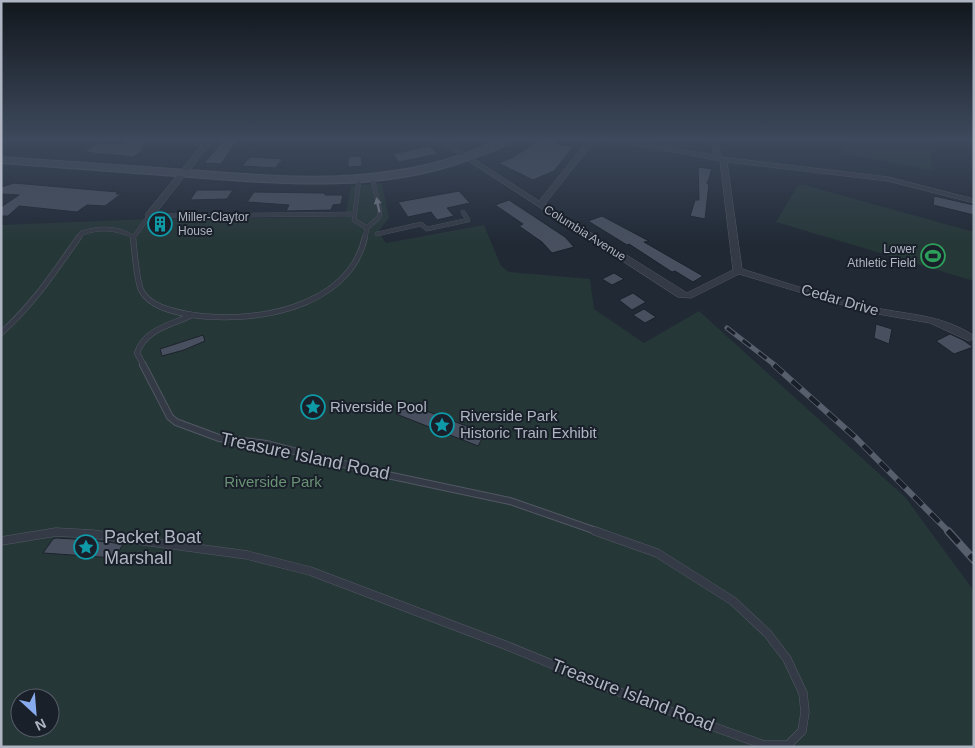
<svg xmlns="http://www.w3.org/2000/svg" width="975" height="748" font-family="Helvetica,sans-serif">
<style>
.green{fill:#263738;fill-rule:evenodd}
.building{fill:#48505f;stroke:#1c222c}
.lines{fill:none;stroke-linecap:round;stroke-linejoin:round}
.lane-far3-casing{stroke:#525863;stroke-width:4.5}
.lane-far2-casing{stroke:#525863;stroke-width:6}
.lane-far1-casing{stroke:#525863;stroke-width:8}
.lane-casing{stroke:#525863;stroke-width:9}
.street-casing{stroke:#525863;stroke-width:1}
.secondary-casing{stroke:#525863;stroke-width:2}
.lane-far3{stroke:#353b46;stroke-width:4}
.lane-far2{stroke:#353b46;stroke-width:5}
.lane-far1{stroke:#353b46;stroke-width:6}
.lane{stroke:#353b46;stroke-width:8}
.street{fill:#353b46;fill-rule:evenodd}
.secondary{fill:#434a58;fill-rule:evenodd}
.rail-far2-casing{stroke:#575f6d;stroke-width:5}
.rail-far1-casing{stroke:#575f6d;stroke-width:6}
.rail-casing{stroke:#575f6d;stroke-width:8}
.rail-far2{stroke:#1a202a;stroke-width:3;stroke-dasharray:10;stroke-linecap:butt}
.rail-far1{stroke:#1a202a;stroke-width:4.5;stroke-dasharray:12;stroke-linecap:butt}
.rail{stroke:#1a202a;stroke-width:5.5;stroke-dasharray:16;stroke-linecap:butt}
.oneway{fill:#787e8a}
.labels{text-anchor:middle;stroke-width:4;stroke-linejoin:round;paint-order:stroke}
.far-poi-label{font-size:12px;fill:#afb5c2;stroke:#1a202a;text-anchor:start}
.far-street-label{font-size:12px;fill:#afb5c2;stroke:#1a202a}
.street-label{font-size:15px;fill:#afb5c2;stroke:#1a202a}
.poi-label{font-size:15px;fill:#afb5c2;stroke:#1a202a;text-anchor:start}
.park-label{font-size:15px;fill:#699174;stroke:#1a202a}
.near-street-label{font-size:18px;fill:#afb5c2;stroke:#1a202a}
.near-poi-label{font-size:18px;fill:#afb5c2;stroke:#1a202a;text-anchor:start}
</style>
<rect width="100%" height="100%" fill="#212935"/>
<g class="green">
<path d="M846 139H909L929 142 932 170 844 154Z"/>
<path d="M382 183 389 218 378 232 386 243 484 225 501 266 509 272 590 279 594 309 644 343 699 311 905 497 974 591V747H1V225L149 219 345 217 351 186ZM20 698H50V728H20Z"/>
<path d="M798 185H805L974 232V281L776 222Z"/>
</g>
<g class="building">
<path d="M225 139H238L221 164 204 163Z"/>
<path d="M541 139H560L555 143 573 147 554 171 533 180 498 163 512 158Z"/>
<path d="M129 140 147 143 140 149H145L133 157 84 152 98 143 121 144Z"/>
<path d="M429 146 438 154 399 162 393 154Z"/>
<path d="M361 156 362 166 348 167V157Z"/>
<path d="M250 157 283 159 275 168 242 166Z"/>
<path d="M698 167 712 169 707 184H709L705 219 690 216 695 200H699Z"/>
<path d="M14 183 118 192 116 194H121L105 206 87 205 77 212 19 206 8 216H1V207L19 195 1 194V187Z"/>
<path d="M197 190H233L227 199 190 200Z"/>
<path d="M459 191 470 203 447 208 454 216 437 220 431 212 408 217 398 202Z"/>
<path d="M254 192 325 193V195H343L341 204 333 205 331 210 286 211 289 205 247 202Z"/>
<path d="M934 196 974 205V215L933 205Z"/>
<path d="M509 200 565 237 574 247 552 253 542 242 519 226 523 224 495 205Z"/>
<path d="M602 216 649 241 644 242 703 276 693 282 675 271 672 272 629 244 627 245 588 221Z"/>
<path d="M614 273 624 279 612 285 602 279Z"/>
<path d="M633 293 646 302 632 310 619 300Z"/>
<path d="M644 309 656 317 645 323 633 315Z"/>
<path d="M876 324 892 329 889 344 874 338Z"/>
<path d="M950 334 963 340 973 347 954 354 936 341Z"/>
<path d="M203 335 205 341 184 350 162 356 160 349Z"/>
<path d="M405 403 485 433 478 446 396 414Z"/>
<path d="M56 538 91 540 123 544 115 558 43 553 53 539Z"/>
</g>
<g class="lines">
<g class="lane-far3-casing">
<g id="lane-far3">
<path d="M136 139 208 143"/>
<path d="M970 139 974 140"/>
<path d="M359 179 354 220 367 228"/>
<path d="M367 228 379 217 380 211 372 177"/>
<path d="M377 234 421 224 427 229 468 220 463 212"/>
<path d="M78 238 82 233C100 227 117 227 133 237"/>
<path d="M133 238 149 216 353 214"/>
<path d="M365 238 367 228"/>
</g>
</g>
<g class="lane-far2-casing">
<g id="lane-far2">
<path d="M133 237C134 248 137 281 141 290 149 306 171 311 187 314 249 325 349 310 365 237"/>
<path d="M1 333C33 305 55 271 79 237"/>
<path d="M144 366 137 353C145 329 171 325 192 315"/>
</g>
</g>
<g class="lane-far1-casing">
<g id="lane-far1">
<path d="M143 365 170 417 176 422 219 438 267 444 378 473 510 501 599 532"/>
<path d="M54 532H63"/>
</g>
</g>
<g class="lane-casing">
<path id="lane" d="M1 541 56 532 92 534 247 555 310 571 505 645 634 698 764 745H788L802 731 805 712 803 693 787 659 768 634 733 601 657 553 595 531"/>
</g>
<g class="street-casing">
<g id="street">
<path d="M207 139H214L152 218H146V214Z"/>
<path d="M435 139H443L539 201 589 139H596L545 204 687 293 733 270 720 161 606 139H621L714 155 711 139H717L721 157 888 177 974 199V203L888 181 727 162 742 269C784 282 825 296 867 306 905 315 938 313 973 335L974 338 969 341 930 323 866 312 739 274 691 298 678 297Z"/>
</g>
</g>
<g class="secondary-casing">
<path id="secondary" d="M499 139H512C502 149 484 154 471 159 382 193 283 184 190 177 127 172 64 168 1 163V157C63 161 125 166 187 170 291 178 402 188 499 139Z"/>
</g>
<use href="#lane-far3" class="lane-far3"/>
<use href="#lane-far2" class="lane-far2"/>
<use href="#lane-far1" class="lane-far1"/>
<use href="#lane" class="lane"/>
<use href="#street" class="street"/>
<use href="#secondary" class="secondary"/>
<g class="rail-far2-casing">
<path id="rail-far2" d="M727 328 776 366"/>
</g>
<g class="rail-far1-casing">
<path id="rail-far1" d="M774 365 856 438 949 532"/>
</g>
<g class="rail-casing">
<path id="rail" d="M948 531 974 560"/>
</g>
<use href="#rail-far2" class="rail-far2"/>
<use href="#rail-far1" class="rail-far1"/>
<use href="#rail" class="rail"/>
</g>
<defs><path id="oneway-solid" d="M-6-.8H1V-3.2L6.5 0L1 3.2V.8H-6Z" transform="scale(1.25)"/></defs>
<use class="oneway" href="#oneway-solid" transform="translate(378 205) rotate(-102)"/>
<linearGradient id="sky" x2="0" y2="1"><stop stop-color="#12171d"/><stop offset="0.57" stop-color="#3d495c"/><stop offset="1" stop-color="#3d495c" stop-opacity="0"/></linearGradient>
<rect width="975" height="244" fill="url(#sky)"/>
<defs>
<g id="building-ring" transform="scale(1.25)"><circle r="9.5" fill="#1a202a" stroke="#0f9aa8" stroke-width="1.5"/><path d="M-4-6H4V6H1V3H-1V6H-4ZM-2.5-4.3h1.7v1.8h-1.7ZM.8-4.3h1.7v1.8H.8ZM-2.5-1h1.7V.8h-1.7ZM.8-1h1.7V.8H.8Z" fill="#0f9aa8"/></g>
<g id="stadium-ring" transform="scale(1.25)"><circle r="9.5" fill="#1a202a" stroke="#2e9e5b" stroke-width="1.5"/><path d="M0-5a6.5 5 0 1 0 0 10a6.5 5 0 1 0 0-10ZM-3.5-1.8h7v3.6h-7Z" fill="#2e9e5b"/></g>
<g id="sight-ring" transform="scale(1.25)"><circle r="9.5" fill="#1a202a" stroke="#0f9aa8" stroke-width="1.5"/><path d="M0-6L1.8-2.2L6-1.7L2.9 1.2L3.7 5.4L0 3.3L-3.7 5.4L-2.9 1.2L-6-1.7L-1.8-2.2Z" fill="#0f9aa8"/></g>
</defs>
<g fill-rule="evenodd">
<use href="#building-ring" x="160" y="224"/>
<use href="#stadium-ring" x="933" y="256"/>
<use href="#sight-ring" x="313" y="407"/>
<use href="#sight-ring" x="442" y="425"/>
<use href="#sight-ring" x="86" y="547"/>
</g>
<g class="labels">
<g class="far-poi-label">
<text x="178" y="221">Miller-Claytor<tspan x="178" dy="14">House</tspan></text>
<text x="916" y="253" text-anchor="end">Lower<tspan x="916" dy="14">Athletic Field</tspan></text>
</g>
<g class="far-street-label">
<text transform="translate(585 233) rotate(32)" y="4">Columbia Avenue</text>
</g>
<g class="street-label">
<text transform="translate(840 300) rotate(16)" y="5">Cedar Drive</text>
</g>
<g class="poi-label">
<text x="330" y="412">Riverside Pool</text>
<text x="460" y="421">Riverside Park<tspan x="460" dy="17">Historic Train Exhibit</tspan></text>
</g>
<g class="park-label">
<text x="273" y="487">Riverside Park</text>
</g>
<g class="near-street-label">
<text transform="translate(305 456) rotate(12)" y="6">Treasure Island Road</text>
<text transform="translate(633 695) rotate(21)" y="6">Treasure Island Road</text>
</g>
<g class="near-poi-label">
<text x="104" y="543">Packet Boat<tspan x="104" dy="21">Marshall</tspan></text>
</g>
</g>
<rect width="975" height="748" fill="none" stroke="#afb5c2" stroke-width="5"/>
<g transform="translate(35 713) rotate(154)"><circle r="24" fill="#1a202a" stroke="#565c67"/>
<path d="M0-4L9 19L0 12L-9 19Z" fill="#88aaee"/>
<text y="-8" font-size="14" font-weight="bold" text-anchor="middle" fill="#afb5c2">N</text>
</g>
</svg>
